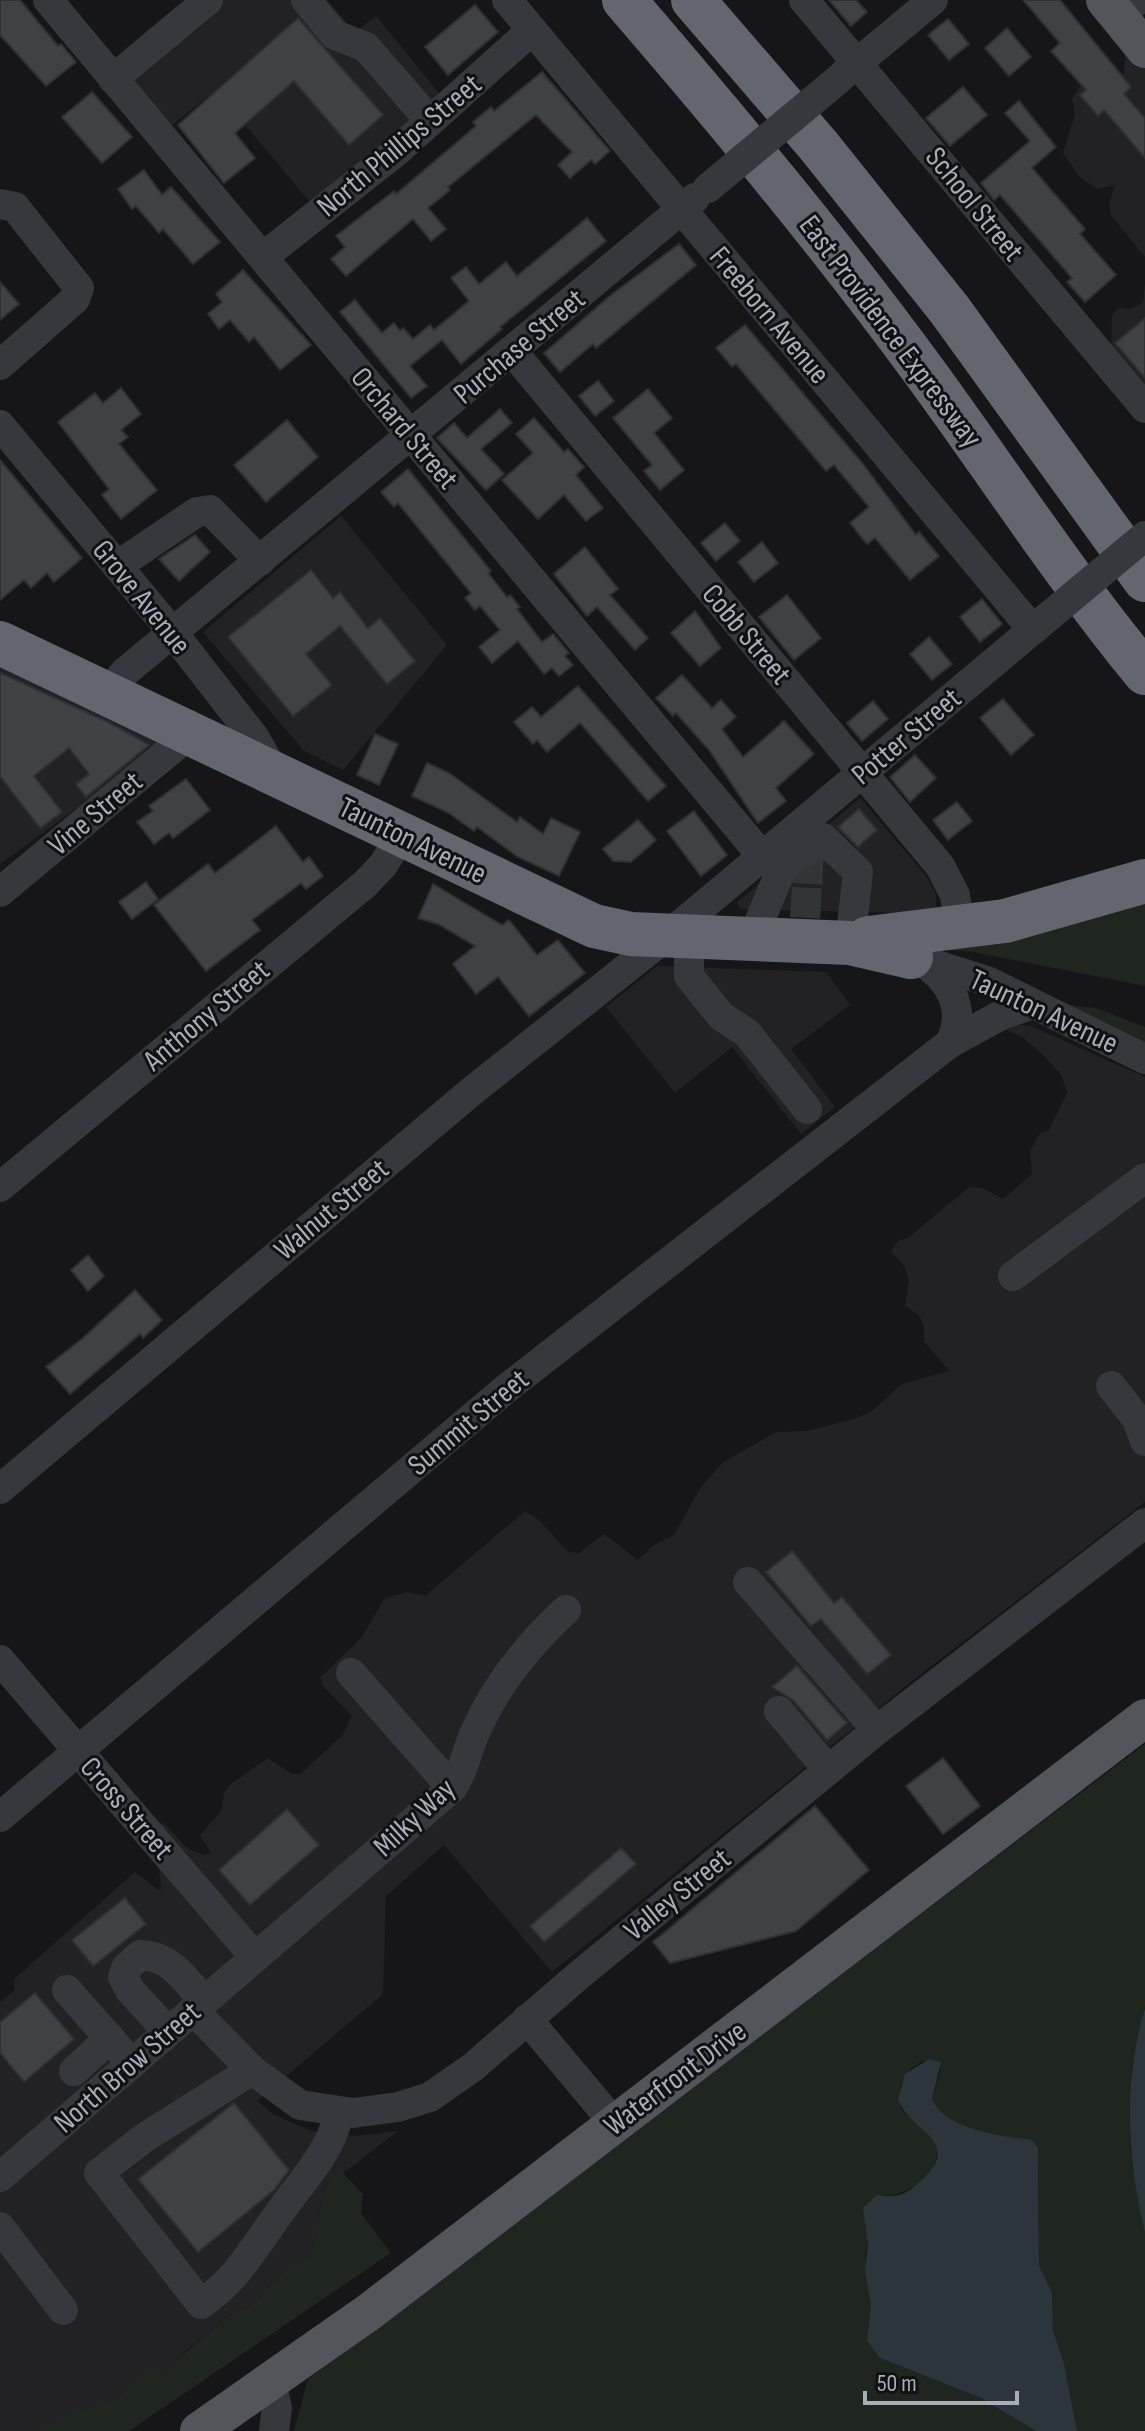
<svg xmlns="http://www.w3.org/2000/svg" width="1145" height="2431" font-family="'Sofia Sans Condensed',sans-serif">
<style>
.built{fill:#222225}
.green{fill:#1e261f}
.water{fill:#2c353c}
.building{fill:#404145;stroke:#303034;stroke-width:2}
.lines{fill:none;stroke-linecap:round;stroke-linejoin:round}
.minor-tunnel{stroke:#333438;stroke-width:30;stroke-dasharray:30 15;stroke-linecap:butt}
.minor{stroke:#37383d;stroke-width:30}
.major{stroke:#53555c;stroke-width:38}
.highway{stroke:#63666e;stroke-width:44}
.minor-bridge{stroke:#37383d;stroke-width:30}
.labels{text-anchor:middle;stroke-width:6;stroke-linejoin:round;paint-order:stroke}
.street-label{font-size:30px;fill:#a8adb8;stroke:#111113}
</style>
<rect width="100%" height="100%" fill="#161618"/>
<g class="built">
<path d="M210 0H327L355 32 376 16 449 105 319 213 216 90 161 134 117 79Z"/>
<path d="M1120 47 1145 51V257L1110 214 1109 205 1115 185 1097 189 1080 177 1063 153 1075 114 1072 99 1088 76 1104 65 1124 74 1125 57Z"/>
<path d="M1145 283V409L1111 351 1112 316 1118 308 1130 309 1143 302Z"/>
<path d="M341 516 447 645 343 770 304 751 203 632Z"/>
<path d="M0 636 188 727 0 864Z"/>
<path d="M860 798 927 877 936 894V914L740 909 737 902Z"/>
<path d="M657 966 826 972 850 1005 791 1049 835 1107 801 1134 732 1047 675 1093 606 1007Z"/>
<path d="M1018 1025 1031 1026 1145 1077V1502L922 1673 552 1972 444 1845 386 1896 383 1994 257 2101 275 2115 311 2131 355 2136 398 2131 325 2187 312 2252 275 2278 258 2301 227 2317 189 2348 175 2361 174 2372 163 2375 152 2367 117 2398 36 2431H0V2002L15 1990 14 1979 135 1872 158 1890 161 1889 156 1832 163 1822 188 1849 205 1855 211 1853 200 1835 222 1810 224 1792 232 1783 268 1758 292 1774H300L342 1736 352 1716 322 1685 321 1677 361 1638 385 1598 407 1592 425 1596 525 1511 539 1520 568 1552 579 1553 604 1534 638 1560 654 1545 674 1535 701 1487 722 1463 776 1432 807 1431 857 1418 872 1411 902 1384 949 1371 924 1341V1326L919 1316 905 1305 909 1282 905 1267 891 1251 898 1241 908 1238 969 1187 983 1188 1003 1199 1032 1174 1030 1151 1040 1133 1048 1131 1067 1093 1062 1076 1044 1056 1022 1037 1004 1029Z"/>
</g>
<g class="green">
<path d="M1145 897V986L973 952 935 949Z"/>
<path d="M1067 1005 1096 1008 1145 1027V1047Z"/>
<path d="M1145 1744V2007L1133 2064 1130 2145 1145 2233V2431H1077L1064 2363 1053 2330 1052 2294 1039 2265 1038 2148 1032 2140C1002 2136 946 2130 932 2099L941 2069 929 2059C903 2068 897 2084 901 2109 911 2120 934 2129 937 2145 942 2176 902 2200 876 2195L865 2256 871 2305 867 2341 880 2358 981 2398 1036 2431H294L308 2379Z"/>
<path d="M342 2172 363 2194 361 2213 391 2253 129 2431H36L86 2408 117 2398 152 2366 163 2375 174 2372 175 2361 227 2317 258 2301 275 2278 312 2252 325 2187Z"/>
</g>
<g class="water">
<path d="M1145 2008V2233C1127 2158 1123 2082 1145 2008Z"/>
<path d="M929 2059 941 2062 932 2099C946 2130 1002 2136 1032 2140L1038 2148 1039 2265 1052 2293 1053 2330 1064 2363 1077 2431H1036L981 2398 880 2358 867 2341 871 2305 865 2270 868 2243 863 2208 877 2195C894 2198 904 2196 917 2184 969 2140 908 2132 898 2099L905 2074Z"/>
</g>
<g class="building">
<path d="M0 0H20L58 46 61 44 76 62 46 86 0 35Z"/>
<path d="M829 0H856L867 12 851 26Z"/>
<path d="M1023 0H1060L1131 87 1124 94 1145 118V158L1104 110 1098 116 1080 95 1086 90 1051 51 1060 43Z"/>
<path d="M475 5 498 32 448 75 425 47Z"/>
<path d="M298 18 383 115 349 145 294 81 235 133 255 158 224 183 178 125Z"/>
<path d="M948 19 969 44 949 60 928 35Z"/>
<path d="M1007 28 1031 57 1009 76 985 48Z"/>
<path d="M542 72 610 151 595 164 591 160 570 178 558 165 572 152 536 115 448 187 450 190 428 208 446 229 431 241 413 219 346 276 331 259 345 247 336 236 394 191 396 194 476 126 473 122 491 107 494 111Z"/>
<path d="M963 87 987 115 950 146 926 118Z"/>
<path d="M92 92 132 137 102 163 62 117Z"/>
<path d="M1019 101 1056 147 1032 168 1085 229 1080 234 1116 275 1085 302 1067 282 1072 278 1000 195 994 200 981 183 1030 141 1005 113Z"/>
<path d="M144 170 162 195 171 187 220 242 193 264 163 229 159 233 136 206 132 209 118 189Z"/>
<path d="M587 218 606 241 500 327 502 329 461 364 442 340 410 366 427 386 411 398 340 312 355 300 382 333 394 323 400 331 403 328 413 339 430 325 434 330 469 301 451 278 466 267 479 284 506 262 517 276Z"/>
<path d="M679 244 696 265 596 348 593 344 560 372 544 353 611 295Z"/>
<path d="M243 270 311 345 280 370 254 337 249 342 230 320 219 329 208 314 222 302 216 294Z"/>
<path d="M0 282 19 304 0 320Z"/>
<path d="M1145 318V378L1115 343Z"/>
<path d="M745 325 863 464 916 535 919 532 939 556 910 580 875 538 867 544 850 523 869 507 834 465 826 471 736 364 732 367 716 348Z"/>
<path d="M598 381 614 401 595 416 579 396Z"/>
<path d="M121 388 141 414 121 430 128 437 119 444 157 490 121 519 102 495 109 489 58 422 95 393 103 403Z"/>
<path d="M648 389 672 418 654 433 684 470 660 490 644 471 652 465 613 418Z"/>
<path d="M500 409 512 423 481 449 504 474 486 490 437 438 454 423 467 438Z"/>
<path d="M534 418 564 452 568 449 584 467 576 475 603 508 586 521 564 495 538 519 502 480 533 453 516 434Z"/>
<path d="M287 420 318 457 266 502 234 465Z"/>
<path d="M0 460 82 558 54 582 47 573 31 588 24 580 0 600Z"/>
<path d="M408 469 491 571 488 573 507 597 510 595 520 607 517 609 542 642 553 634 569 653 565 656 573 665 559 676 552 668 544 674 518 641 492 663 479 647 500 630 480 606 475 610 465 598 471 593 398 503 394 507 381 492Z"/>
<path d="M725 523 740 541 716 561 701 543Z"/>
<path d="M195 535 210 552 179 581 159 559Z"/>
<path d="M762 542 778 563 754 582 738 562Z"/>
<path d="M585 547 618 589 610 595 648 638 635 650 597 607 587 616 554 574Z"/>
<path d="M311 570 333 598 340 592 368 628 380 618 415 661 387 684 340 626 306 654 332 685 293 716 228 637Z"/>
<path d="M787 595 821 638 794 660 759 617Z"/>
<path d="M982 599 1002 624 980 642 960 617Z"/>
<path d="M695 611 721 648 700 666 671 633Z"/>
<path d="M929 637 952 664 932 680 910 654Z"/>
<path d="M0 673 108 722 149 745 86 797 76 784 89 774 69 748 34 776 62 812 40 828 0 776Z"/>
<path d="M682 675 712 708 721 700 736 717 722 729 743 757 784 721 814 754 776 788 786 801 758 823 709 750 676 713 673 716 656 698Z"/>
<path d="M578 686 666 786 648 801 580 723 547 752 537 740 533 744 514 722 532 707 541 717Z"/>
<path d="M1003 699 1034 735 1011 755 980 718Z"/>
<path d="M873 701 888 719 862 741 847 723Z"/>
<path d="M375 734 398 744 379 785 357 775Z"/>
<path d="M915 755 936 778 910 802 890 777Z"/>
<path d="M427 763 449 773 517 822 520 817 543 834 551 818 580 832 559 876 518 857 477 827 474 831 449 813 412 796Z"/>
<path d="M186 779 210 810 173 838 169 833 154 844 137 822 153 811 149 806Z"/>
<path d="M957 802 972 821 948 840 933 820Z"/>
<path d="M859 809 877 830 858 847 838 827Z"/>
<path d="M694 811 727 855 701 876 667 831Z"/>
<path d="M638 820 656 840 631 862 613 861 603 849Z"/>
<path d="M276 826 303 862 309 857 323 876 306 889 301 883 252 920 260 930 206 971 154 905 208 864 215 873Z"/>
<path d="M146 882 158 899 132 919 119 902Z"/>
<path d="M433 884 502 925 509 920 537 955 558 940 585 973 529 1016 498 977 476 994 453 964 475 946 438 924 418 918Z"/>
<path d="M88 1255 104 1276 88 1291 71 1270Z"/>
<path d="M135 1290 162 1320 143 1338 140 1334 70 1394 46 1367 82 1339Z"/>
<path d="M792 1551 834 1603 842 1597 891 1655 867 1674 821 1619 811 1626 766 1572Z"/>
<path d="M797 1666 847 1723 827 1740 793 1700 772 1687Z"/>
<path d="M943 1758 980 1806 943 1834 906 1786Z"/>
<path d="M815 1806 869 1870 796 1931 670 1963 653 1942Z"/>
<path d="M287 1809 319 1845 250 1905 219 1870Z"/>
<path d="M621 1848 636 1864 544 1942 530 1926Z"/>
<path d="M125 1898 146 1924 93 1966 72 1940Z"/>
<path d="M35 1993 74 2039 24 2082 0 2053V2022Z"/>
<path d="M234 2103 289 2170 274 2190 198 2252 138 2179Z"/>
</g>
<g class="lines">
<g class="minor-tunnel">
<path d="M793 868 831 870"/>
<path d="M791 902 829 904"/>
</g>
<g class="minor">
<path d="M48 0 762 856"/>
<path d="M306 0 335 35 366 47 430 121"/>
<path d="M507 0 1033 630"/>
<path d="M804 0 1145 408"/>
<path d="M1118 16 1138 0"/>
<path d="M844 74 933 0"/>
<path d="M113 79 208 0"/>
<path d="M0 204 15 207 79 288 75 299 0 365"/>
<path d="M263 257 397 151 532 30"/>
<path d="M512 351 940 866 955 895 960 928"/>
<path d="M0 425 173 633 254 737 275 774"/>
<path d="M117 566 197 512 210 510 260 561"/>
<path d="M106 694 125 672 695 198"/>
<path d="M0 892 190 734"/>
<path d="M689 936V976L721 1016 747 1033 807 1109"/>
<path d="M752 939 782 868 823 838 858 872 850 943"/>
<path d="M911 957 987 981 1145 1059"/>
<path d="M920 961C951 979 967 1010 950 1043"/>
<path d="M0 1187 365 884 383 865 402 835"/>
<path d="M1013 1276 1145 1178"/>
<path d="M1111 1386 1137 1419 1145 1441"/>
<path d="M0 1489 472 1091 667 936 1048 617"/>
<path d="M748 1582 877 1730"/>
<path d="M0 1660 254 1956"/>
<path d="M351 1673 452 1788"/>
<path d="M779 1711 828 1770"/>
<path d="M0 1817 507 1388 950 1043 1001 1015 1033 1004"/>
<path d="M67 1990 132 2064"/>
<path d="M193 2010 252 2070 300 2105 353 2113 398 2107 430 2097 473 2067 578 1976 877 1730 1145 1523"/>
<path d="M527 2019 615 2124"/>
<path d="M168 2032 130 1990 123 1977 126 1968 140 1955C171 1956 184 1978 204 2001"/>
<path d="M252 2070 144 2138 99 2173 201 2304C239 2278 253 2248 280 2212 303 2179 330 2154 339 2113"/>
<path d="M74 2071 110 2038"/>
<path d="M0 2177 452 1788C464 1771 467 1749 476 1730 497 1683 528 1645 566 1610"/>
<path d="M0 2227 63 2310"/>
<path d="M271 2383 277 2408 274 2431"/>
</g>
<g class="major">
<path d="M1105 0 1145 49"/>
<path d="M199 2431 369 2312 1145 1718"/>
</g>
<g class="highway">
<path d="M624 0C729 122 831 244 926 374 999 474 1066 577 1145 673"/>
<path d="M693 0 818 145 949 309 1145 580"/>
<path d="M0 643 594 926 631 934 850 943 911 957"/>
<path d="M868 938 1005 921 1145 881"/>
</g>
<g class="minor-bridge">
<path d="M708 188 840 78"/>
<path d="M1048 617 1145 536"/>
</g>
</g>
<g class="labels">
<g class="street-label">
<text transform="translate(399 145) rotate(-40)" y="10">North Phillips Street</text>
<text transform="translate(975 204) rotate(51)" y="10">School Street</text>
<text transform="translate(770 315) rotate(50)" y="10">Freeborn Avenue</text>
<text transform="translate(891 331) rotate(53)" y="10">East Providence Expressway</text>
<text transform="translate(519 346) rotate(-40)" y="10">Purchase Street</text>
<text transform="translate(405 428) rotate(50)" y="10">Orchard Street</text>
<text transform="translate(142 597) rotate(51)" y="10">Grove Avenue</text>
<text transform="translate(747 634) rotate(50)" y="10">Cobb Street</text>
<text transform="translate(906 736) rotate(-40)" y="10">Potter Street</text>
<text transform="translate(95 813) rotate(-40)" y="10">Vine Street</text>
<text transform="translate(413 840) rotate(26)" y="10">Taunton Avenue</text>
<text transform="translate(1044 1011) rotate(25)" y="10">Taunton Avenue</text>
<text transform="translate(206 1015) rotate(-40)" y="10">Anthony Street</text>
<text transform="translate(331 1209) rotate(-40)" y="10">Walnut Street</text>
<text transform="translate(468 1422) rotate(-40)" y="10">Summit Street</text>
<text transform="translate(127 1808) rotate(49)" y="10">Cross Street</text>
<text transform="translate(414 1817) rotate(-43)" y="10">Milky Way</text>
<text transform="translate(677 1894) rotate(-39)" y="10">Valley Street</text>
<text transform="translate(127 2067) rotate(-41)" y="10">North Brow Street</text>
<text transform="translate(675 2078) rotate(-37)" y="10">Waterfront Drive</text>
</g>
</g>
<path d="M865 2391v12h152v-12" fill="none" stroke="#a8adb8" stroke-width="4"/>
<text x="877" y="2391" font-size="24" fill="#a8adb8" stroke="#111113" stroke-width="6" paint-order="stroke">50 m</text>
</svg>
